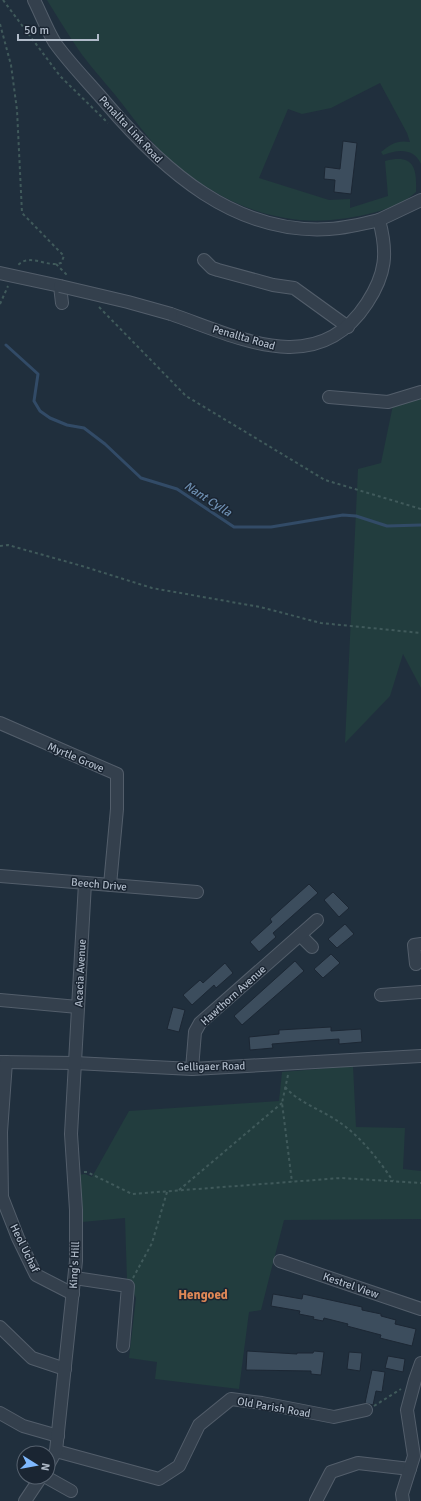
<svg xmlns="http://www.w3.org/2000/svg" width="421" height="1501" font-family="Signika,sans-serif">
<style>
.green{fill:#223d3e}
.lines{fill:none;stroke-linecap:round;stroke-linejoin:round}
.stream{stroke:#324b67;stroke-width:3}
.building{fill:#3c4d5d;stroke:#1c2734}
.minor-casing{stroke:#535e6b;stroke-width:14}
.path{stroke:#405a5b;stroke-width:2;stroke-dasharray:3 3;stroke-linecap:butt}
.minor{stroke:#34404d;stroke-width:12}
.minor-bridge-casing{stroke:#535e6b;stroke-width:14;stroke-linecap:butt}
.minor-bridge{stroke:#34404d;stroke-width:12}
.labels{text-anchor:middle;stroke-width:3;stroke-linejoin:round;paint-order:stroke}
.street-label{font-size:11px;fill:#b0bbc9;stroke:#1a2532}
.water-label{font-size:12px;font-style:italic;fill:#6d8eb0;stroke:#1a2532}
.quarter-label{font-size:13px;font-weight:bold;fill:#de8756;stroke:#1a2532}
</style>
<rect width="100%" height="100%" fill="#202f3d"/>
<g class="green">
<path d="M47 0H421V164C413 147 397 150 383 155L381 152C391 144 397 140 410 142L407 133 380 83 331 108 302 114 288 109 259 178 329 200 350 199V208L388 196 385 161C413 154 417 166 416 192 398 209 365 216 340 219 276 228 217 201 169 159 149 141 133 117 116 96 103 80 89 65 78 49 67 33 57 16 47 0Z"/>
<path d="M421 397V688L403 654 390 696 345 743 358 469 381 463 393 405Z"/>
<path d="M353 1066 356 1127 405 1128 403 1169 421 1171V1219L284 1220 261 1310 249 1312 239 1389 155 1379 157 1362 129 1358 136 1298 127 1280 125 1218 82 1222 77 1175 85 1174 92 1177 129 1111 279 1101 282 1072Z"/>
</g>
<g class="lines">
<path class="stream" d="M6 345 38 374 34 401 40 411 50 418 67 425 84 428 105 444 141 478 177 489 234 527H271L343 515 356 516 387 526 421 525"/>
</g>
<g class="building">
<path d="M343 141 357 143 351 194 334 192 335 180 324 179 325 167 340 169Z"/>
<path d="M309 884 318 893 273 933 276 937 259 952 250 942 272 922 270 919Z"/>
<path d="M333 892 349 908 339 917 324 900Z"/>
<path d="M345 924 354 934 337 948 328 939Z"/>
<path d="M331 954 340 963 323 978 314 969Z"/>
<path d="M295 961 304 971 242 1025 234 1016Z"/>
<path d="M225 963 233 973 216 988 214 985 192 1005 183 995 200 980 203 983Z"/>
<path d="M173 1007 185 1010 179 1032 167 1029Z"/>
<path d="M331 1027V1031L361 1029 362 1042 339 1044V1039L309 1041 272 1044 273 1048 250 1050 249 1037 279 1034V1030Z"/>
<path d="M273 1294 302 1299 303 1294 362 1307V1310L381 1314V1316L396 1320 395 1324 416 1329 412 1346 380 1338 381 1335 347 1326 348 1324 324 1318 323 1321 313 1319 314 1317 299 1314 300 1311 271 1306Z"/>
<path d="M247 1351 297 1354V1353H313L314 1351 324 1352 321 1375 311 1374V1371L246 1370Z"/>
<path d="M349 1352 362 1353 360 1371 347 1369Z"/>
<path d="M388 1356 405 1359 403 1372 385 1368Z"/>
<path d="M372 1370 385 1372 382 1392 376 1391 373 1405 365 1403Z"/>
</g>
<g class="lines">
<g class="minor-casing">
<g id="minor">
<path d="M34 0C41 14 47 30 55 43 70 64 90 84 106 103 163 170 235 235 329 229 346 228 363 224 379 220"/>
<path d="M204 260 212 268 218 270 273 285 294 288 348 327"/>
<path d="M0 273 60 286 62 303"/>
<path d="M171 314C238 337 317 380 367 303 386 274 388 253 379 220L421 200"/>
<path d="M329 397 388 402 421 392"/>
<path d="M0 723 117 774V809L110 885"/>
<path d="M0 876 197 892"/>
<path d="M300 935 312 947"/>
<path d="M416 964 414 945 421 944"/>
<path d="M381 995 421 992"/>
<path d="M0 1000 78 1007"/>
<path d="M0 1062 75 1063 192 1069 421 1056"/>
<path d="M6 1062 1 1132 2 1197 18 1238 36 1275 73 1294"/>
<path d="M192 1069 195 1032 200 1023 317 920"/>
<path d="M280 1261 421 1309"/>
<path d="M75 1278 128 1286 123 1346"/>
<path d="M0 1327 32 1358 65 1369"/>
<path d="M0 1413 23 1426 58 1436"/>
<path d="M56 1451 159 1479 179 1466 199 1425 231 1399 262 1403 334 1417 366 1410"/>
<path d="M48 1465 56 1451 76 1261V1210L71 1134 85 883"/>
<path d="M46 1477 71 1491"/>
<path d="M25 1501 41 1477"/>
<path d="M316 1501 331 1472 358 1463 410 1469"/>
<path d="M403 1501 402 1494 414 1456 407 1410 415 1380 421 1363"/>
</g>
</g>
<g class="path">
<path d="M3 0 60 76 108 123"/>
<path d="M0 24 11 65 17 110 22 213 64 256 61 263C46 268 30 252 17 266"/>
<path d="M56 264 68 276"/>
<path d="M0 304 8 286"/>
<path d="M99 307 186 396 325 480 421 509"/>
<path d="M0 546 8 545 82 566 152 588 260 607 321 623 421 633"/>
<path d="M288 1075 282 1103 292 1182"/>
<path d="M285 1087C299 1103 322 1110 339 1122 360 1136 379 1160 393 1181"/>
<path d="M84 1172H87L132 1194 341 1178 421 1183"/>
<path d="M179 1190 282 1103"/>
<path d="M133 1278 152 1243 167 1192"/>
<path d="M374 1406 401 1389"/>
</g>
<use href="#minor" class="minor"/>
<g class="minor-bridge-casing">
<path id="minor-bridge" d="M60 286 128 302 171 314"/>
</g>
<use href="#minor-bridge" class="minor-bridge"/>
</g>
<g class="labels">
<g class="street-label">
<text transform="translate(131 129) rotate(47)" y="4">Penallta Link Road</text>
<text transform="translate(244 337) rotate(16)" y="4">Penallta Road</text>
<text transform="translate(76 757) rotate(23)" y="4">Myrtle Grove</text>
<text transform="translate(99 884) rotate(5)" y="4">Beech Drive</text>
<text transform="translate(80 973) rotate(-87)" y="4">Acacia Avenue</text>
<text transform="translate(233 995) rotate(-42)" y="4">Hawthorn Avenue</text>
<text transform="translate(211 1066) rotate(-1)" y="4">Gelligaer Road</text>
<text transform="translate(25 1248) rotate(64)" y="4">Heol Uchaf</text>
<text transform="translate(74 1265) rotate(-87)" y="4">King's Hill</text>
<text transform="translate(351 1285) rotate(19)" y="4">Kestrel View</text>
<text transform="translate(274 1407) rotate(10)" y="4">Old Parish Road</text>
</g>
<g class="water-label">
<text transform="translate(208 499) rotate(33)" y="4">Nant Cylla</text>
</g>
<g class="quarter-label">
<text x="203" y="1299">Hengoed</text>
</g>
</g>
<g transform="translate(36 1465) rotate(101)"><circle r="19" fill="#1a2532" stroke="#56616e"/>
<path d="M0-3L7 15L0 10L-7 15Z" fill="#7fb9ff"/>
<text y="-6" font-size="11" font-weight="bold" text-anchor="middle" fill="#b0bbc9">N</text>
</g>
<path d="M18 34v6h80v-6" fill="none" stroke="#b0bbc9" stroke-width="2"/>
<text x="24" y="34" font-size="12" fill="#b0bbc9" stroke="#1a2532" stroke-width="3" paint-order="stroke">50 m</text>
</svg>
